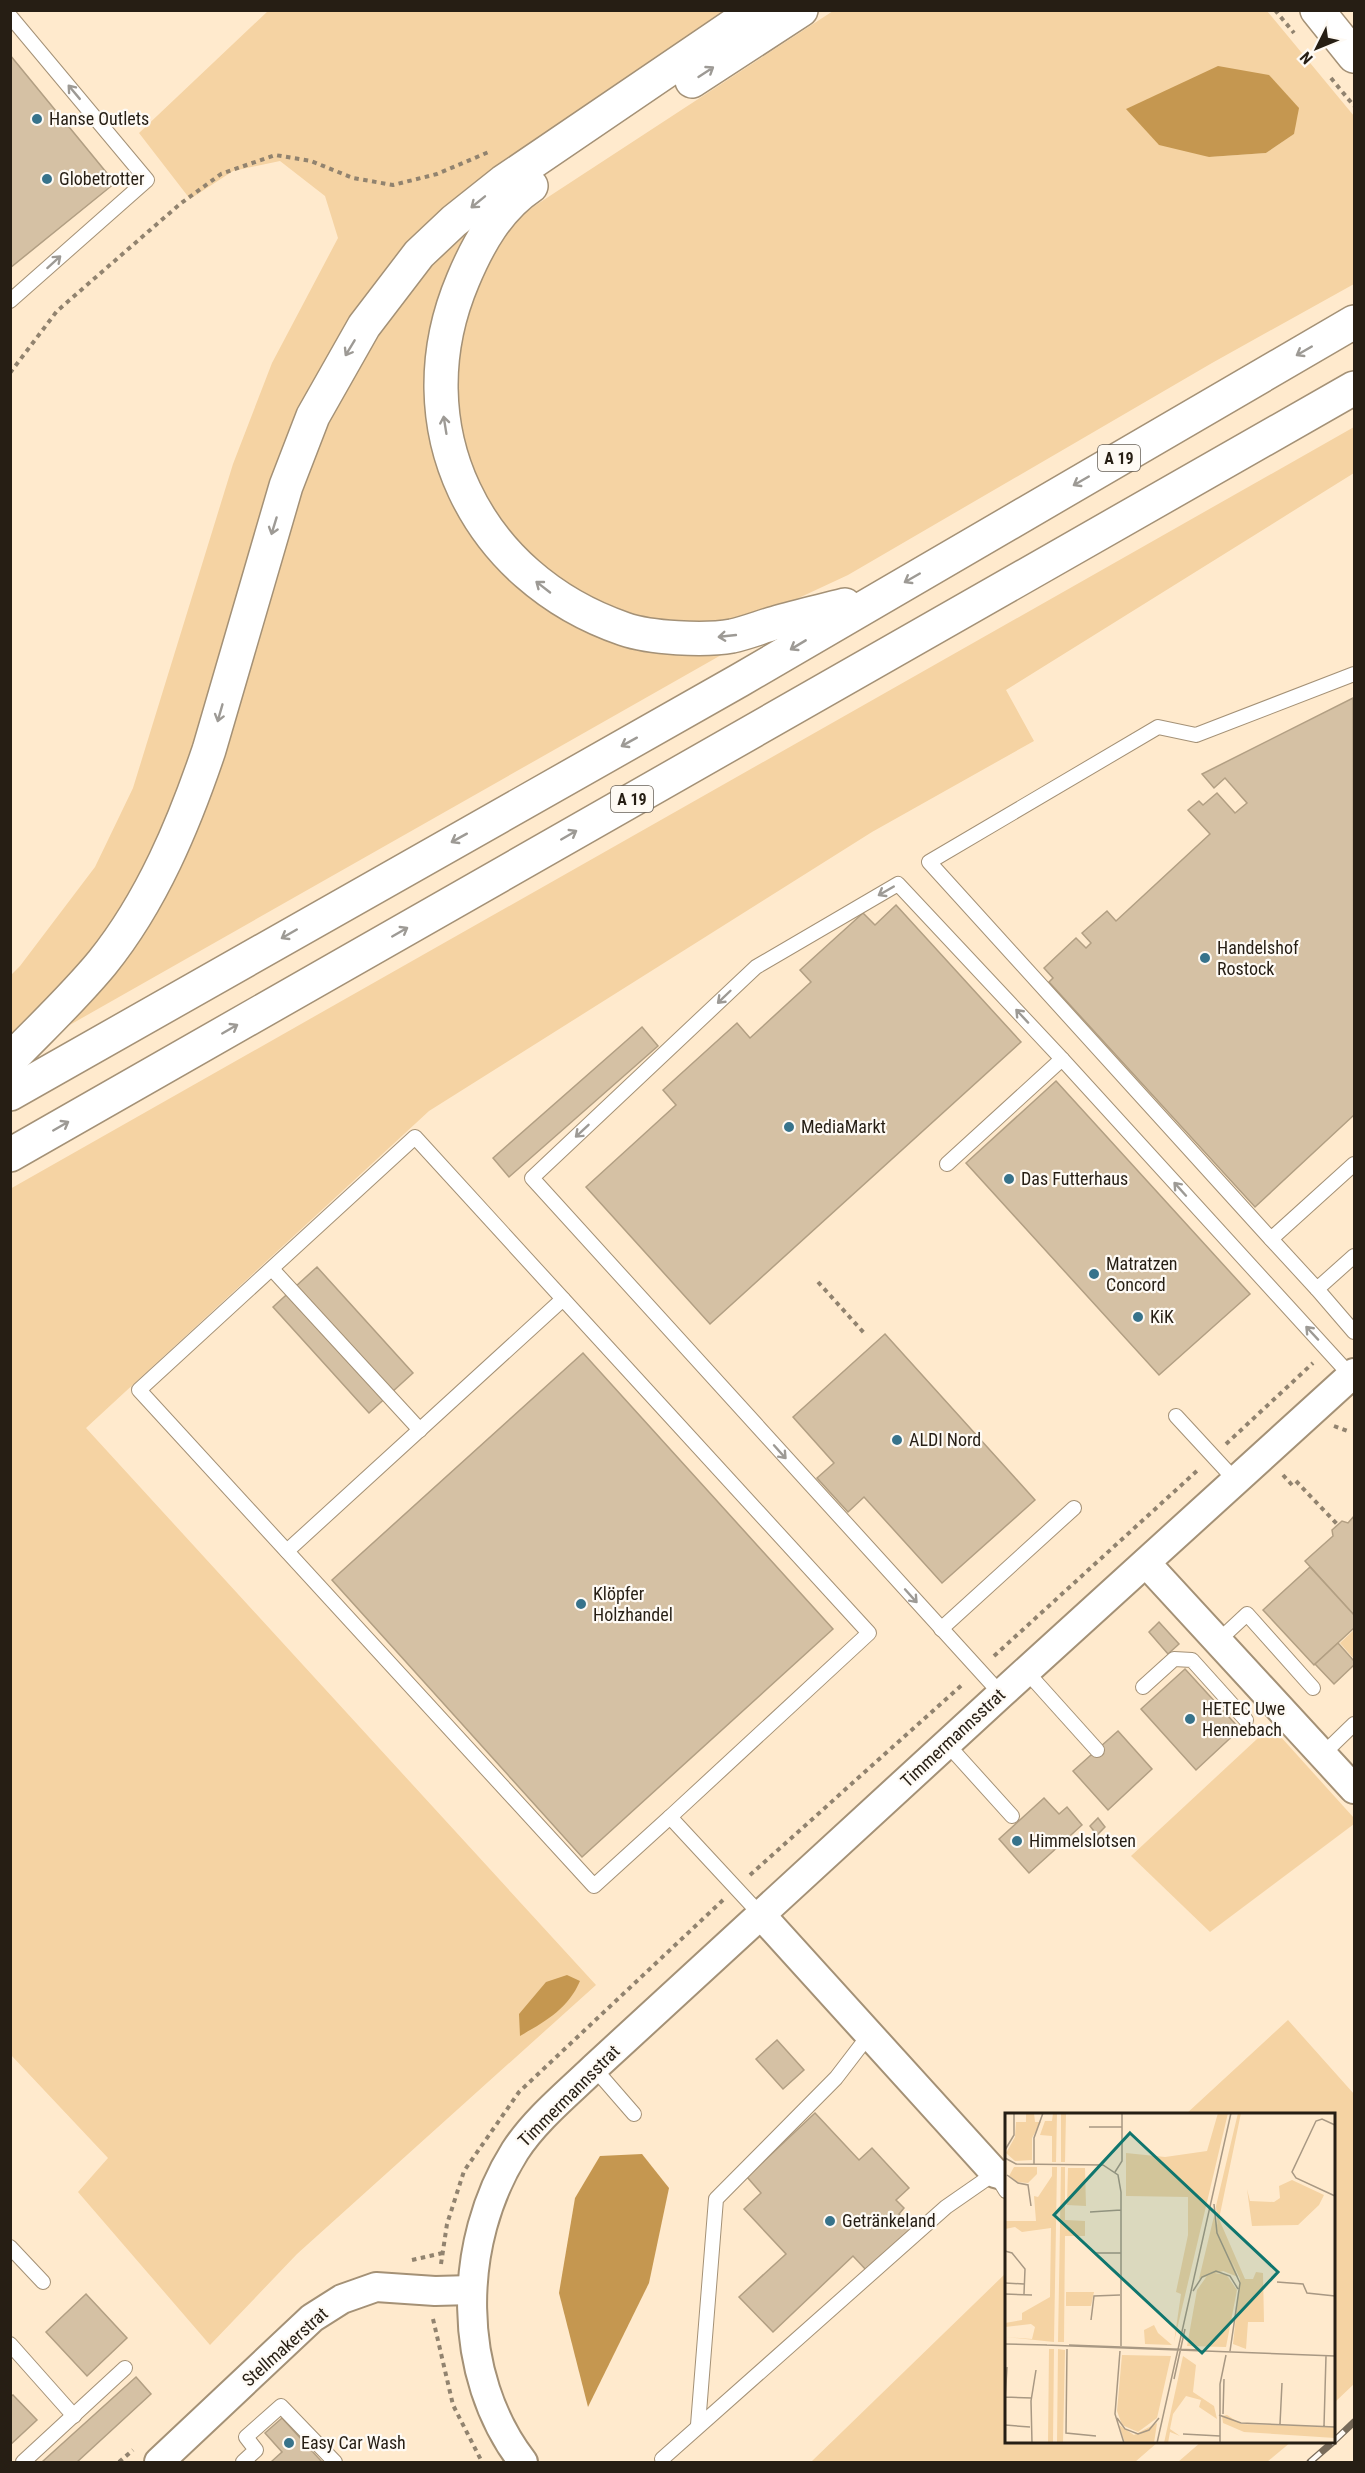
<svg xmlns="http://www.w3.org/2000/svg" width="1365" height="2473" font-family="'Roboto Condensed',sans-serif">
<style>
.green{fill:#f5d3a3;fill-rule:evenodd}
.water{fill:#c59750}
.building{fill:#d5c1a4;stroke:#b29f83;stroke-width:1.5}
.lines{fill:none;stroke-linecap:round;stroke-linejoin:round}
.service-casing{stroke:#a49176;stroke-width:16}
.minor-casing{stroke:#a49176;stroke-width:32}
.primary-casing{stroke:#a49176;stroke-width:36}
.motorway-casing{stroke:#a49176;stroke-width:36}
.path{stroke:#91836f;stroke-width:4;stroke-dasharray:4.5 4.5;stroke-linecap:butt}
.service{stroke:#fff;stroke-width:14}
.minor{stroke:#fff;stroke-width:28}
.primary{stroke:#fff;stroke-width:33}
.motorway{stroke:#fff;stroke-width:33}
.rail-casing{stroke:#786b5a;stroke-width:7}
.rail{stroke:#fefaf4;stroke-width:4.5;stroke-dasharray:14;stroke-linecap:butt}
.oneway{stroke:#9d9a95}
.poi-dot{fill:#37738b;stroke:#fefaf4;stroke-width:2}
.labels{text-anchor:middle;stroke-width:4.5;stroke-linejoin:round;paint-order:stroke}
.shield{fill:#fefaf4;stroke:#676057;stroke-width:1.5}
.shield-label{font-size:16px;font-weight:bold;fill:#261e14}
.poi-label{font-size:18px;fill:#261e14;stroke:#fefaf4;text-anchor:start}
.street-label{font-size:18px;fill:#261e14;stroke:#fefaf4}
.inset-road{fill:none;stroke:#a89883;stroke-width:1.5}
.view{fill:#0f766e;fill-opacity:0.15;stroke:#0f766e;stroke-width:3}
.inset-edge{fill:none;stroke:#261e14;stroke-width:3}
</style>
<rect width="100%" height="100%" fill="#ffeacd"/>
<g class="green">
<path d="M268 11H740L387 274 174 808 106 939 11 1039V975L20 966 95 867 133 788 233 464 272 363 338 238 325 196 280 161 233 171 190 199 139 133Z"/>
<path d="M833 11H1267L1354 116V284L1212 363 848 575 775 609 717 626 642 620 589 601 537 568 503 531 461 446 454 359 479 274 513 220ZM1184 83 1294 134 1266 153 1209 157 1127 109Z"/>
<path d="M500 196 456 266 451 498 472 535 500 570 533 598 730 650 45 1039 104 980 303 474 359 356 427 266Z"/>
<path d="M1354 427V473L1006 690 1034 741 872 832 429 1111 86 1428 596 1985 297 2254 210 2345 78 2192 108 2158 11 2055 10 1189Z"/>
<path d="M1354 1630V1659L1340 1643Z"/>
<path d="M1271 1726 1354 1818V1824L1210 1932 1131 1856Z"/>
<path d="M1288 2020 1354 2094V2384L1334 2403V2114H1186Z"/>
<path d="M1006 2273V2442H1158L1135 2462H811Z"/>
<path d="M1201 2442H1291L1267 2462H1178Z"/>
</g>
<g class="water">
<path d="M1218 66 1269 75 1299 108 1294 134 1266 153 1209 157 1159 145 1126 109Z"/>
<path d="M567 1975 580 1981C568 2009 546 2021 520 2036L519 2014 546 1982Z"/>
<path d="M642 2154 669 2188 649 2283 588 2407 559 2293 575 2198 600 2156Z"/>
</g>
<g class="building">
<path d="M10 55 115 183 10 268Z"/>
<path d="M1353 698 1354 1115 1255 1207 1049 982 1053 978 1044 968 1076 938 1086 948 1091 943 1082 933 1107 911 1116 921 1210 834 1188 810 1199 801 1203 805 1217 793 1235 813 1247 803 1225 778 1214 788 1202 774Z"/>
<path d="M896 905 1021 1042 710 1324 586 1187 676 1105 663 1090 737 1023 750 1038 811 982 800 970 863 913 875 925Z"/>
<path d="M642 1027 658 1046 509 1177 493 1158Z"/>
<path d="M1056 1081 1250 1294 1159 1375 966 1163Z"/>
<path d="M317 1267 413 1373 369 1413 273 1307Z"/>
<path d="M885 1334 1035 1500 942 1583 864 1497 848 1512 817 1478 834 1463 793 1417Z"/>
<path d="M583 1353 833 1629 582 1857 332 1580Z"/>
<path d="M1354 1516V1615L1305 1561 1333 1536 1332 1530 1342 1521 1348 1523Z"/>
<path d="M1310 1567 1354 1615V1628L1314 1665 1263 1610Z"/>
<path d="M1159 1622 1179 1644 1168 1654 1149 1632Z"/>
<path d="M1338 1643 1354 1661V1665L1334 1684 1315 1664Z"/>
<path d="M1185 1669 1240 1729 1196 1770 1141 1709Z"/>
<path d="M1118 1731 1152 1769 1108 1810 1073 1771Z"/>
<path d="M1044 1798 1059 1814 1067 1807 1082 1825 1029 1873 999 1839Z"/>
<path d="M1098 1818 1105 1827 1097 1835 1090 1826Z"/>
<path d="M777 2040 804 2070 783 2089 756 2059Z"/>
<path d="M815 2113 859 2160 872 2148 909 2188 896 2200 904 2208 899 2214 912 2228 867 2271 853 2256 773 2332 739 2297 786 2254 744 2209 761 2193 747 2177Z"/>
<path d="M86 2294 127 2338 87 2376 46 2332Z"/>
<path d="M136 2377 151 2394 77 2462H42Z"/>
<path d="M13 2395 37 2420 10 2445V2397Z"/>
<path d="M282 2418 322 2462H271L282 2452 265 2433Z"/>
</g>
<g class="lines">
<g class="service-casing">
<g id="service">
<path d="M10 16 147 180 10 301"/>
<path d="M1354 674 1196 735 1158 727 929 862 1271 1239 1354 1164"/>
<path d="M947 1164 1062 1059"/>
<path d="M1271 1239 1317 1289 1354 1256"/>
<path d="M272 1269 420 1430"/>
<path d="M1317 1289 1354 1332"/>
<path d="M563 1299 415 1137 139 1390 594 1886 670 1817"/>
<path d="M1176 1416 1236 1481"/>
<path d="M287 1551 563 1299 869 1633 670 1817 760 1914"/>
<path d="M941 1629 1074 1508"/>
<path d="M1218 1641 1247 1614 1313 1688"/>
<path d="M1026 1671 1097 1750"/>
<path d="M1143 1687 1174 1659 1192 1660 1246 1720"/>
<path d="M1001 1694 532 1178 756 967 898 884 1062 1059 1351 1376"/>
<path d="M947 1744 1012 1816"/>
<path d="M1322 1755 1354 1724"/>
<path d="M594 2068 634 2114"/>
<path d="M10 2247 43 2282"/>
<path d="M10 2344 74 2416"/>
<path d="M698 2425 716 2199 836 2078 869 2035"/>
<path d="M662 2459 946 2207 995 2173 1006 2191"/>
<path d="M23 2462 125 2368"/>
<path d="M243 2462 256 2450 246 2437 281 2406 335 2462"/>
</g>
</g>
<g class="minor-casing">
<g id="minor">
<path d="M1146 1563 1354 1789"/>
<path d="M760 1914 995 2173 1006 2176"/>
<path d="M159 2462 312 2318 342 2299 376 2287 435 2291 472 2290"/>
<path d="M523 2462C456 2375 457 2243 515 2151 535 2120 567 2094 594 2068L1001 1694 1354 1373"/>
</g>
</g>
<g class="primary-casing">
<path id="primary" d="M1317 10 1354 56"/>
</g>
<g class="motorway-casing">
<g id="motorway">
<path d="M692 81 801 10"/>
<path d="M531 186C498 208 478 244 463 280 401 426 475 578 624 629 650 638 704 641 732 636 746 633 761 627 775 623 798 616 822 611 845 605"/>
<path d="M10 1060C41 1028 74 997 102 963 152 901 184 824 209 750L286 486 313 416 364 326 419 254 454 221 503 182 756 10"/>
<path d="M10 1094 740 680 1354 322"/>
<path d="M10 1155 1354 388"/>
</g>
</g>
<g class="path">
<path d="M1275 10 1294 33"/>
<path d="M1331 78 1354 106"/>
<path d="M10 373 57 311 180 204 221 174 275 155 311 161 353 178 393 185 437 174 491 151"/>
<path d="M818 1282 865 1334"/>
<path d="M1334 1426 1350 1432"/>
<path d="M1226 1444 1313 1363"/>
<path d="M1283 1475 1292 1485"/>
<path d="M1296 1481 1338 1525"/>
<path d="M994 1656 1199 1469"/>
<path d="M750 1875 964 1683"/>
<path d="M412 2260 443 2253"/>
<path d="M441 2264 447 2224 464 2171 519 2092 723 1900"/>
<path d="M433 2319 453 2405 482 2462"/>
<path d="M119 2462 133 2450"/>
</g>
<use href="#service" class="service"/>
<use href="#minor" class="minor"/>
<use href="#primary" class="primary"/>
<use href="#motorway" class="motorway"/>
<g class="rail-casing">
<g id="rail">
<path d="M1334 2441 1354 2422"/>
<path d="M1310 2462 1333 2442"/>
</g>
</g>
<use href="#rail" class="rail"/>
</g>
<defs><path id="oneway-shaft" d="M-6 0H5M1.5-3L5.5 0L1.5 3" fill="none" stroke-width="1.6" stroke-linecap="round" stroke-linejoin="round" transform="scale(1.5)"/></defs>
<g class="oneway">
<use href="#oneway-shaft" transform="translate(706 72) rotate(-33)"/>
<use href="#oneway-shaft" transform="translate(74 92) rotate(-130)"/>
<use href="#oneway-shaft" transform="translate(478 202) rotate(141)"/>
<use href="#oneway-shaft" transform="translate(54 262) rotate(-42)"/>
<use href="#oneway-shaft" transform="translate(350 348) rotate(121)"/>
<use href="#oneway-shaft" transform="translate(1304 351) rotate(150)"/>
<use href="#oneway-shaft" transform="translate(445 425) rotate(-99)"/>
<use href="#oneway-shaft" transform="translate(1081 481) rotate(150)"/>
<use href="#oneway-shaft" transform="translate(274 526) rotate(107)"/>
<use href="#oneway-shaft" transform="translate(912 578) rotate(150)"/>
<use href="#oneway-shaft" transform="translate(543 587) rotate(-142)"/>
<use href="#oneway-shaft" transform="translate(727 636) rotate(174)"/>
<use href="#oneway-shaft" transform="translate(798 645) rotate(149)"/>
<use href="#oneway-shaft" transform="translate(220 713) rotate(106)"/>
<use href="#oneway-shaft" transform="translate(629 742) rotate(151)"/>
<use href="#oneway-shaft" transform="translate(569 835) rotate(-30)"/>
<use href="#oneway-shaft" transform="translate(459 838) rotate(151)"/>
<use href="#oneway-shaft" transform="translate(886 891) rotate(150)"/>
<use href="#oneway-shaft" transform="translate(400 932) rotate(-30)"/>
<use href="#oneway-shaft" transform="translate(289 934) rotate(150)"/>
<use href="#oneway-shaft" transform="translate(724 997) rotate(136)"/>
<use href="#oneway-shaft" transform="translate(1022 1016) rotate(-133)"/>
<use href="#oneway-shaft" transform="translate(230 1029) rotate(-30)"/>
<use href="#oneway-shaft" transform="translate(61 1126) rotate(-30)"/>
<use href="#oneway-shaft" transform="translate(582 1131) rotate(137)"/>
<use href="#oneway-shaft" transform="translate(1180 1189) rotate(-132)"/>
<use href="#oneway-shaft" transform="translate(1312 1333) rotate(-133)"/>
<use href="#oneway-shaft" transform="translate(780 1452) rotate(48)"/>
<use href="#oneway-shaft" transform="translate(911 1596) rotate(48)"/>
</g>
<g class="poi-dot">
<circle cx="37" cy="119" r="6"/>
<circle cx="47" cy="179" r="6"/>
<circle cx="1205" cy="958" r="6"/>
<circle cx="789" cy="1127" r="6"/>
<circle cx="1009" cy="1179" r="6"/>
<circle cx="1094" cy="1274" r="6"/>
<circle cx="1138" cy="1317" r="6"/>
<circle cx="897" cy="1440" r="6"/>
<circle cx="581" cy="1604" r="6"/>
<circle cx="1190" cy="1719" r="6"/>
<circle cx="1017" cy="1841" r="6"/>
<circle cx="830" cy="2221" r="6"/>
<circle cx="289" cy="2443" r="6"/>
</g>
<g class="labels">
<g class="shield">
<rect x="1098" y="445" width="42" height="26" rx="4.5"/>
<rect x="611" y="786" width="42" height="26" rx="4.5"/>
</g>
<g class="shield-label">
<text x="1119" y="464">A 19</text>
<text x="632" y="805">A 19</text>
</g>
<g class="poi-label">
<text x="49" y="125">Hanse Outlets</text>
<text x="59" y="185">Globetrotter</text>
<text x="1217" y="954">Handelshof<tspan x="1217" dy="21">Rostock</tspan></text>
<text x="801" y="1133">MediaMarkt</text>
<text x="1021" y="1185">Das Futterhaus</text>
<text x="1106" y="1270">Matratzen<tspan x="1106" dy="21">Concord</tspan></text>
<text x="1150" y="1323">KiK</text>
<text x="909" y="1446">ALDI Nord</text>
<text x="593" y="1600">Klöpfer<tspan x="593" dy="21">Holzhandel</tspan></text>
<text x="1202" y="1715">HETEC Uwe<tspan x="1202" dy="21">Hennebach</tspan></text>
<text x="1029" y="1847">Himmelslotsen</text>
<text x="842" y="2227">Getränkeland</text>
<text x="301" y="2449">Easy Car Wash</text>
</g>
<g class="street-label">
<text transform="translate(953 1738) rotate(-43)" y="6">Timmermannsstrat</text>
<text transform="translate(569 2096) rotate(-45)" y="6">Timmermannsstrat</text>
<text transform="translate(285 2347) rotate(-42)" y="6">Stellmakerstrat</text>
</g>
</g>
<g transform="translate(1005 2113)">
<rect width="330" height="330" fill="#ffeacd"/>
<path d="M21 0H29L30 9H36L27 25V47L10 48 1 40 10 24 11 9H21ZM48 0H52L51 49H47V23L35 22 40 8H47ZM56 0H61L60 49H56ZM213 0H223L169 229 176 181 171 179 183 122V84L121 83V40L160 44 202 38ZM233 0H236L214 106 240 166H248L251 159 258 160 259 209H243L241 236 228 231 235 166 213 118 211 93ZM9 54H32V61L23 70 12 69 4 63ZM47 54H52L49 229 0 224 27 226 30 214 26 211 0 214V210L17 207V200L45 184 46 115 17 119 10 114 0 116V108H31L29 83 33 84 47 63ZM56 54H60V107L80 108V123H60L59 229H53ZM63 55H80L81 93 62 92ZM287 67 319 82 314 92 293 112 247 113 242 76 245 88 269 89 275 85 274 73ZM209 103 233 164 218 158 194 166ZM204 160 221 161 232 177 221 234 182 233 192 177ZM61 179H89L86 193H61ZM149 212 153 220 167 232 140 231 139 217ZM44 236H49L48 330H43ZM53 236 60 237 58 330H52ZM117 242 166 243 152 305 133 319 117 312 112 298ZM178 243 191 252 188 279 209 293 212 306 194 294 196 287 181 283 168 301 165 316 175 323 165 319 163 330H159ZM222 302 236 311 330 314V325L239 319 218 310 217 303ZM152 310 149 330H120L114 312 129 322Z" fill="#f5d3a3"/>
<path class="inset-road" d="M330 12 317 6 311 8 287 59 291 65 330 83M84 14H117M0 37 9 22V0M0 45 11 51 98 52 113 62 116 79V233M29 51V25L38 0M110 59 117 48V0M2 62 13 70 23 72 26 93M209 91 212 120 235 170 225 238M85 99 116 97M0 138 7 140 20 156 19 181M89 140H116M272 169 298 171 302 180 330 183M0 170 19 171M188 178 197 164 211 158 225 163 233 176M0 181 27 182M86 207 89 183 115 182M0 231 42 232M40 232 330 243M64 232 195 237M62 236 61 320 91 323M115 238 110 301 119 330M169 266 180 216M0 284 27 285M0 287 2 254M218 301 219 266M214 302 236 310 330 314M112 305 120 316 133 321 144 317 154 305M275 311 277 270M0 312 25 314M319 313 321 243M178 321 215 323M27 330 26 288 31 257M152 330 226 0M215 330V271L221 242"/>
<path class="view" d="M125 20 273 159 197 240 49 102Z"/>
<rect width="330" height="330" class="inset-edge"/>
</g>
<rect width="1365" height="2473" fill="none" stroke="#261e14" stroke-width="24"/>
<g transform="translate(1317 48) rotate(227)" stroke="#fefaf4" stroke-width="4.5" paint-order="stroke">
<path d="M0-4.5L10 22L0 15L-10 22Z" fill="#261e14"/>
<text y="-9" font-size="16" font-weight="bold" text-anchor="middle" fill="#261e14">N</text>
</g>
</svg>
